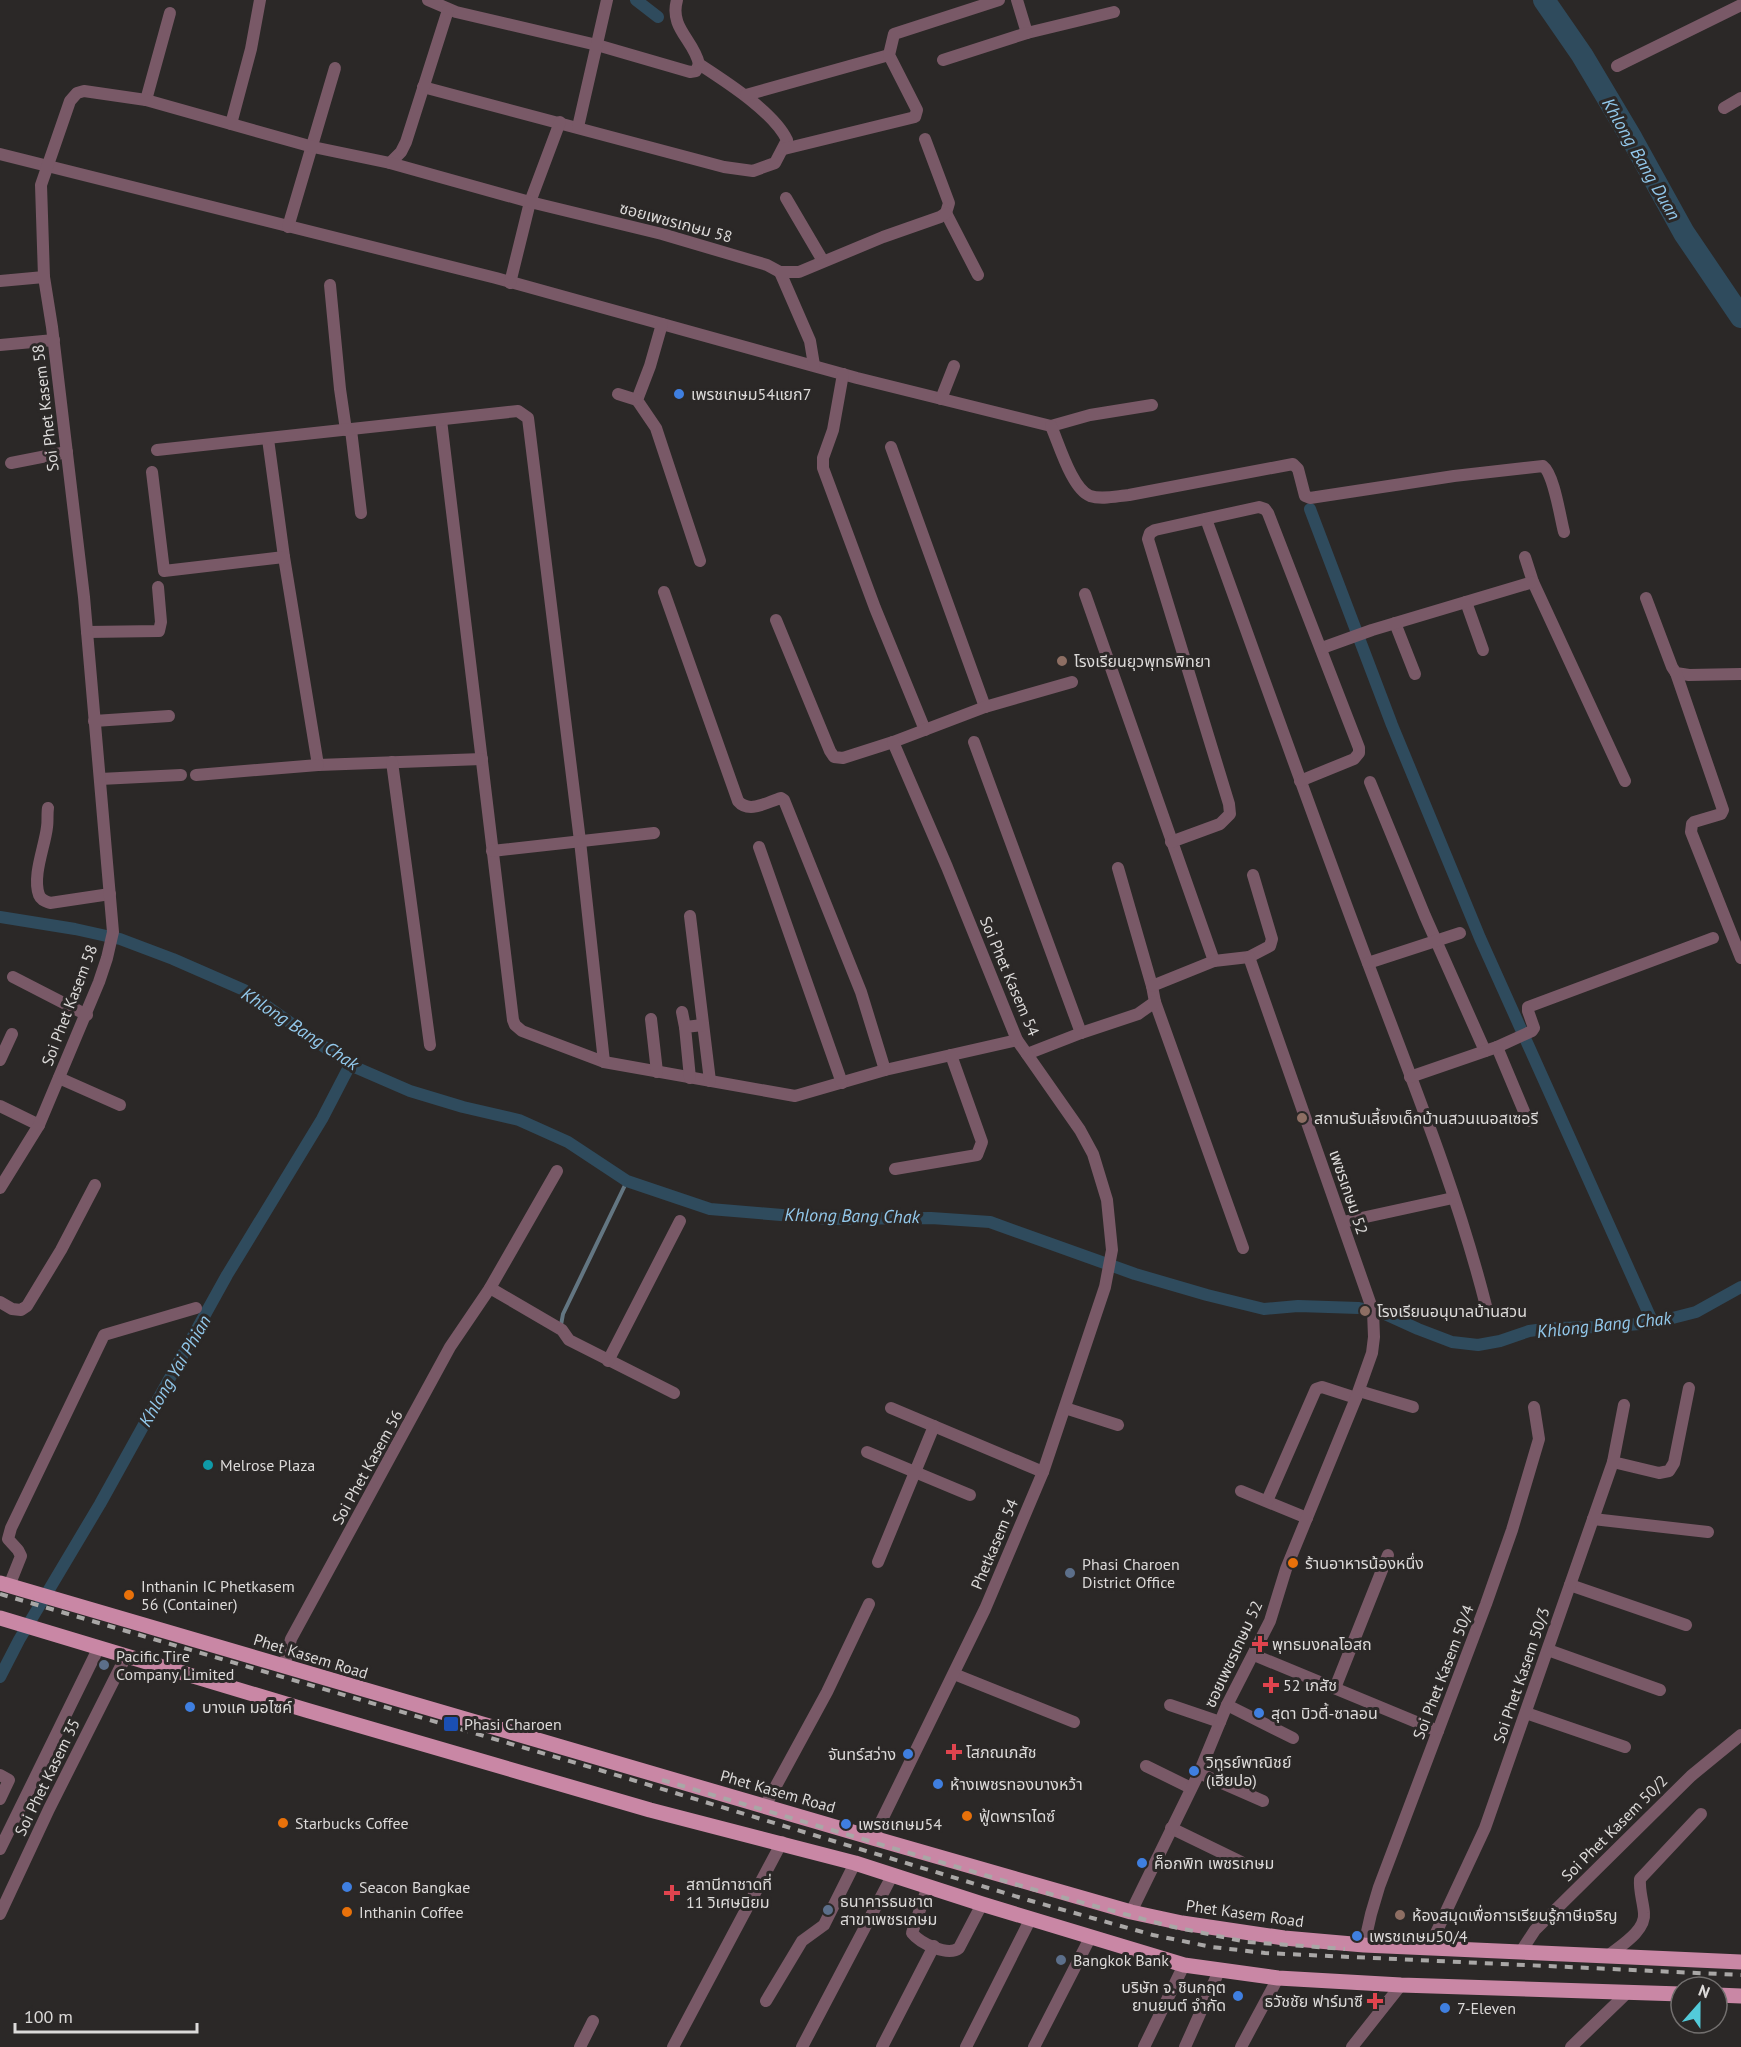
<svg xmlns="http://www.w3.org/2000/svg" width="1741" height="2047" font-family="'PT Sans','Noto Sans Thai',sans-serif">
<style>
.lines{fill:none;stroke-linecap:round;stroke-linejoin:round}
.stream{stroke:#637682;stroke-width:4}
.canal{stroke:#2f4b5d;stroke-width:12}
.river{stroke:#2f4b5d;stroke-width:22}
.street{stroke:#795967;stroke-width:12}
.primary{stroke:#c987a5;stroke-width:15}
.rail{stroke:#a9a7a6;stroke-width:4;stroke-dasharray:8 8;stroke-linecap:butt}
.shop-dot{fill:#3f7fe0;stroke:#2b2827;stroke-width:2}
.education-dot{fill:#8d6e63;stroke:#2b2827;stroke-width:2}
.culture-dot{fill:#0f9aa8;stroke:#2b2827;stroke-width:2}
.food-dot{fill:#e8710a;stroke:#2b2827;stroke-width:2}
.service-dot{fill:#5c6f8a;stroke:#2b2827;stroke-width:2}
.health-dot{fill:#e0444e;stroke:#2b2827;stroke-width:2}
.transit-dot{fill:#1a4fb4;stroke:#2b2827;stroke-width:2}
.labels{text-anchor:middle;stroke-width:6;stroke-linejoin:round;paint-order:stroke}
.street-label{font-size:16px;fill:#dcdad9;stroke:#2b2827}
.poi-label{font-size:16px;fill:#dcdad9;stroke:#2b2827;text-anchor:start}
.water-label{font-size:18px;font-style:italic;fill:#92c8eb;stroke:#2b2827}
</style>
<rect width="100%" height="100%" fill="#2b2827"/>
<g class="lines">
<path class="stream" d="M561 1325 563 1314 627 1181"/>
<g class="canal">
<path d="M636 0 658 17"/>
<path d="M1310 509 1392 725 1480 938 1653 1323"/>
<path d="M0 917 75 929 120 939 173 959 244 990 350 1065 410 1091 463 1107 519 1120 568 1142 627 1181 710 1209 829 1219 931 1218 990 1222 1135 1274 1207 1295 1264 1309 1298 1306 1359 1308 1385 1314 1418 1329 1452 1342 1478 1345 1500 1341 1529 1331 1552 1328 1601 1327 1653 1323 1696 1312 1741 1287"/>
<path d="M0 1677 19 1640 100 1504 227 1275 322 1119 350 1065"/>
</g>
<path class="river" d="M1544 0 1582 55 1632 139 1684 233 1741 317"/>
<g class="street">
<path d="M428 0 456 12 597 45 690 72 696 71 699 64"/>
<path d="M1017 0 1027 33 1114 12"/>
<path d="M943 60 1027 33"/>
<path d="M1617 66 1741 5"/>
<path d="M423 87 724 167 753 171 775 163 787 140C774 112 725 81 699 64 694 40 669 28 677 0"/>
<path d="M746 95 889 55"/>
<path d="M146 100 170 13"/>
<path d="M1724 108 1741 98"/>
<path d="M231 124 251 49 260 0"/>
<path d="M578 127 607 0"/>
<path d="M925 139 949 203 946 213"/>
<path d="M784 149 915 117 917 110 889 55 894 34 999 0"/>
<path d="M0 154 496 278 857 378 1051 426 1090 415 1152 405"/>
<path d="M390 163 401 152 406 142 448 10"/>
<path d="M786 198 823 261"/>
<path d="M946 213 978 275"/>
<path d="M288 227 335 68"/>
<path d="M780 272 810 341 814 365"/>
<path d="M0 281 44 277"/>
<path d="M510 283 530 202 560 122"/>
<path d="M330 285 340 389 346 430"/>
<path d="M662 324 650 366 637 400 656 428 700 561"/>
<path d="M0 345 54 340"/>
<path d="M843 374 833 430 823 458V468L875 608 925 730"/>
<path d="M618 394 637 400"/>
<path d="M941 399 954 366"/>
<path d="M441 420 513 1020 515 1025 522 1031 604 1062 795 1096 885 1070 1017 1040"/>
<path d="M1051 426C1059 444 1072 489 1090 496 1102 500 1117 496 1129 495L1293 464 1298 469 1305 496 1310 498 1454 476 1543 466C1554 474 1560 517 1564 532"/>
<path d="M351 430 361 513"/>
<path d="M268 439 284 557 318 765 482 759"/>
<path d="M891 447 985 707"/>
<path d="M157 450 518 411 528 418 580 841 604 1062"/>
<path d="M11 463 67 452"/>
<path d="M152 472 164 571 284 557"/>
<path d="M1206 519C1259 665 1311 812 1366 958 1409 1073 1456 1187 1486 1306"/>
<path d="M1525 557 1533 582 1625 781"/>
<path d="M664 592 738 801C749 814 767 802 781 798L784 800 861 992 885 1070"/>
<path d="M1085 594 1214 961"/>
<path d="M1646 598 1672 667 1676 673 1689 675 1741 674"/>
<path d="M1466 602 1483 650"/>
<path d="M776 620 830 751 834 757 843 758 893 742 985 707 1072 682"/>
<path d="M1395 623 1415 674"/>
<path d="M87 632 159 631 161 622 158 587"/>
<path d="M1322 648 1372 630 1533 582"/>
<path d="M1676 673 1723 810 1721 814 1694 822 1692 824 1691 832 1741 958"/>
<path d="M94 721 169 716"/>
<path d="M974 742 1081 1033"/>
<path d="M392 762 430 1045"/>
<path d="M196 775 318 765"/>
<path d="M100 779 181 775"/>
<path d="M1370 782 1425 916 1485 1051"/>
<path d="M48 808C47 814 48 821 47 827 45 846 32 876 39 895 41 900 45 901 50 903L110 894"/>
<path d="M1171 842 1220 824 1230 814 1229 804 1148 539 1150 533 1155 530 1259 507 1265 509 1268 513 1359 748V753L1354 759 1300 781"/>
<path d="M759 847 842 1083"/>
<path d="M492 851 654 833"/>
<path d="M1118 868 1152 986 1155 1002 1243 1248"/>
<path d="M690 916 710 1081"/>
<path d="M1368 963 1460 933"/>
<path d="M13 977 87 1015"/>
<path d="M1152 986 1214 961 1249 957 1270 946 1272 939 1253 875"/>
<path d="M682 1012 685 1027"/>
<path d="M651 1019 657 1072"/>
<path d="M1497 1047 1528 1121"/>
<path d="M1027 1054 1081 1033 1138 1014 1155 1002"/>
<path d="M0 1060 12 1034"/>
<path d="M1410 1077 1497 1047 1532 1031 1534 1028 1528 1011V1007L1713 938"/>
<path d="M59 1078 120 1105"/>
<path d="M690 1078 685 1027 703 1025"/>
<path d="M0 1106 39 1125"/>
<path d="M895 1169 977 1155 982 1142 951 1055"/>
<path d="M0 1188 39 1125 99 982 107 958 113 932 84 597 52 327 44 277 41 185 70 101 77 93 84 91 146 100 313 147 390 163 530 202 662 234 767 265 780 272H799L883 237 940 217 946 213"/>
<path d="M1343 1222 1453 1198"/>
<path d="M490 1288 562 1330 569 1340 674 1393"/>
<path d="M0 1302 12 1309 21 1310 27 1306 61 1250 95 1185"/>
<path d="M608 1361 680 1221"/>
<path d="M1359 1391 1413 1407"/>
<path d="M891 1408 1043 1472"/>
<path d="M1065 1408 1118 1425"/>
<path d="M867 1452 970 1495"/>
<path d="M1613 1462 1659 1473 1669 1471 1674 1463 1689 1388"/>
<path d="M1241 1491 1307 1518"/>
<path d="M1267 1501 1316 1389 1322 1387 1356 1398"/>
<path d="M1593 1519 1708 1532"/>
<path d="M878 1562 934 1426"/>
<path d="M1570 1585 1686 1625"/>
<path d="M9 1586 21 1556 18 1550 8 1539 11 1528 104 1335 196 1308"/>
<path d="M1548 1650 1660 1690"/>
<path d="M1254 1655 1438 1731"/>
<path d="M284 1667 291 1639 450 1347 490 1288 557 1171"/>
<path d="M954 1674 1074 1722"/>
<path d="M1335 1688 1388 1555"/>
<path d="M1170 1705 1220 1722"/>
<path d="M1227 1705 1293 1738"/>
<path d="M1526 1713 1625 1747"/>
<path d="M1146 1766 1191 1788"/>
<path d="M1199 1773 1263 1801"/>
<path d="M0 1775 9 1780 0 1799"/>
<path d="M765 1806 827 1692 869 1604"/>
<path d="M1171 1828 1241 1862"/>
<path d="M873 1838 985 1609 1043 1472 1105 1287 1112 1250 1107 1200 1093 1154 1080 1130 1017 1040 947 867 893 742"/>
<path d="M0 1849 98 1649"/>
<path d="M928 1886 912 1933C920 1943 948 1957 959 1948L982 1904"/>
<path d="M1131 1912 1199 1773 1227 1705 1270 1621 1286 1569 1356 1398 1372 1353 1374 1337 1373 1311 1249 957"/>
<path d="M0 1914 49 1809 126 1656"/>
<path d="M1364 1945 1371 1914 1379 1887 1486 1604 1512 1530 1539 1439 1534 1407"/>
<path d="M1429 1948 1485 1828 1613 1462 1624 1405"/>
<path d="M1520 1953 1535 1930 1691 1776 1741 1735"/>
<path d="M1608 1956C1620 1946 1646 1931 1644 1913 1643 1901 1639 1891 1640 1879L1701 1814"/>
<path d="M766 2001 802 1941 824 1925 855 1863"/>
<path d="M580 2047 593 2021"/>
<path d="M673 2047 782 1842"/>
<path d="M802 2047 893 1874"/>
<path d="M882 2047 934 1946"/>
<path d="M966 2047 1031 1918"/>
<path d="M1034 2047 1091 1936"/>
<path d="M1144 2047 1184 1965"/>
<path d="M1185 2047 1219 1971"/>
<path d="M1241 2047 1278 1978"/>
<path d="M1352 2047 1401 1985"/>
<path d="M1571 2047 1628 1992"/>
</g>
<g class="primary">
<path d="M0 1583 873 1838 1131 1912 1182 1923 1284 1938 1364 1945 1741 1962"/>
<path d="M0 1618 306 1710 650 1810 855 1863 982 1904 1184 1965 1278 1978 1401 1985 1681 1994"/>
<path d="M1717 1995 1741 1996"/>
</g>
<g class="rail">
<path d="M0 1594 593 1768 1028 1900 1153 1935 1212 1947 1265 1953 1741 1975"/>
<path d="M662 1780 1032 1889 1169 1926 1247 1942 1345 1949"/>
</g>
</g>
<g class="shop-dot">
<circle cx="679" cy="394" r="6"/>
<circle cx="190" cy="1707" r="6"/>
<circle cx="1259" cy="1713" r="6"/>
<circle cx="908" cy="1754" r="6"/>
<circle cx="1194" cy="1771" r="6"/>
<circle cx="938" cy="1784" r="6"/>
<circle cx="846" cy="1824" r="6"/>
<circle cx="1142" cy="1863" r="6"/>
<circle cx="347" cy="1887" r="6"/>
<circle cx="1357" cy="1936" r="6"/>
<circle cx="1238" cy="1996" r="6"/>
<circle cx="1445" cy="2008" r="6"/>
</g>
<g class="education-dot">
<circle cx="1062" cy="661" r="6"/>
<circle cx="1302" cy="1118" r="6"/>
<circle cx="1365" cy="1311" r="6"/>
<circle cx="1400" cy="1915" r="6"/>
</g>
<circle class="culture-dot" cx="208" cy="1465" r="6"/>
<g class="food-dot">
<circle cx="1293" cy="1563" r="6"/>
<circle cx="129" cy="1595" r="6"/>
<circle cx="967" cy="1816" r="6"/>
<circle cx="283" cy="1823" r="6"/>
<circle cx="347" cy="1912" r="6"/>
</g>
<g class="service-dot">
<circle cx="1070" cy="1573" r="6"/>
<circle cx="104" cy="1665" r="6"/>
<circle cx="828" cy="1910" r="6"/>
<circle cx="1061" cy="1960" r="6"/>
</g>
<g class="health-dot">
<path d="M1257 1635h6v6h6v6h-6v6h-6v-6h-6v-6h6z"/>
<path d="M1268 1676h6v6h6v6h-6v6h-6v-6h-6v-6h6z"/>
<path d="M951 1743h6v6h6v6h-6v6h-6v-6h-6v-6h6z"/>
<path d="M669 1884h6v6h6v6h-6v6h-6v-6h-6v-6h6z"/>
<path d="M1372 1992h6v6h6v6h-6v6h-6v-6h-6v-6h6z"/>
</g>
<rect class="transit-dot" x="443" y="1716" width="16" height="16" rx="3"/>
<g class="labels">
<g class="street-label">
<text transform="translate(676 222) rotate(15)" y="6">ซอยเพชรเกษม 58</text>
<text transform="translate(45 408) rotate(-97)" y="6">Soi Phet Kasem 58</text>
<text transform="translate(1010 976) rotate(67)" y="6">Soi Phet Kasem 54</text>
<text transform="translate(69 1005) rotate(-69)" y="6">Soi Phet Kasem 58</text>
<text transform="translate(1349 1192) rotate(71)" y="6">เพชรเกษม 52</text>
<text transform="translate(367 1467) rotate(-61)" y="6">Soi Phet Kasem 56</text>
<text transform="translate(994 1544) rotate(-67)" y="6">Phetkasem 54</text>
<text transform="translate(1233 1654) rotate(-65)" y="6">ซอยเพชรเกษม 52</text>
<text transform="translate(311 1656) rotate(17)" y="6">Phet Kasem Road</text>
<text transform="translate(1443 1672) rotate(-69)" y="6">Soi Phet Kasem 50/4</text>
<text transform="translate(1521 1675) rotate(-71)" y="6">Soi Phet Kasem 50/3</text>
<text transform="translate(47 1777) rotate(-64)" y="6">Soi Phet Kasem 35</text>
<text transform="translate(778 1791) rotate(16)" y="6">Phet Kasem Road</text>
<text transform="translate(1614 1828) rotate(-45)" y="6">Soi Phet Kasem 50/2</text>
<text transform="translate(1245 1913) rotate(8)" y="6">Phet Kasem Road</text>
</g>
<g class="poi-label">
<text x="691" y="400">เพรชเกษม54แยก7</text>
<text x="1074" y="667">โรงเรียนยุวพุทธพิทยา</text>
<text x="1314" y="1124">สถานรับเลี้ยงเด็กบ้านสวนเนอสเซอรี</text>
<text x="1377" y="1317">โรงเรียนอนุบาลบ้านสวน</text>
<text x="220" y="1471">Melrose Plaza</text>
<text x="1305" y="1569">ร้านอาหารน้องหนึ่ง</text>
<text x="1082" y="1570">Phasi Charoen<tspan x="1082" dy="18">District Office</tspan></text>
<text x="141" y="1592">Inthanin IC Phetkasem<tspan x="141" dy="18">56 (Container)</tspan></text>
<text x="1272" y="1650">พุทธมงคลโอสถ</text>
<text x="116" y="1662">Pacific Tire<tspan x="116" dy="18">Company Limited</tspan></text>
<text x="1283" y="1691">52 เภสัช</text>
<text x="202" y="1713">บางแค มอไซค์</text>
<text x="1271" y="1719">สุดา บิวตี้-ซาลอน</text>
<text x="464" y="1730">Phasi Charoen</text>
<text x="966" y="1758">โสภณเภสัช</text>
<text x="896" y="1760" text-anchor="end">จันทร์สว่าง</text>
<text x="1206" y="1768">วิทูรย์พาณิชย์<tspan x="1206" dy="18">(เฮียปอ)</tspan></text>
<text x="950" y="1790">ห้างเพชรทองบางหว้า</text>
<text x="979" y="1822">ฟู้ดพาราไดซ์</text>
<text x="295" y="1829">Starbucks Coffee</text>
<text x="858" y="1830">เพรชเกษม54</text>
<text x="1154" y="1869">ค็อกพิท เพชรเกษม</text>
<text x="686" y="1890">สถานีกาชาดที่<tspan x="686" dy="18">11 วิเศษนิยม</tspan></text>
<text x="359" y="1893">Seacon Bangkae</text>
<text x="840" y="1907">ธนาคารธนชาต<tspan x="840" dy="18">สาขาเพชรเกษม</tspan></text>
<text x="359" y="1918">Inthanin Coffee</text>
<text x="1412" y="1921">ห้องสมุดเพื่อการเรียนรู้ภาษีเจริญ</text>
<text x="1369" y="1942">เพรชเกษม50/4</text>
<text x="1073" y="1966">Bangkok Bank</text>
<text x="1226" y="1993" text-anchor="end">บริษัท จ. ชินกฤต<tspan x="1226" dy="18">ยานยนต์ จำกัด</tspan></text>
<text x="1363" y="2007" text-anchor="end">ธวัชชัย ฟาร์มาซี</text>
<text x="1457" y="2014">7-Eleven</text>
</g>
<g class="water-label">
<text transform="translate(1641 159) rotate(60)" y="6">Khlong Bang Duan</text>
<text transform="translate(300 1029) rotate(33)" y="6">Khlong Bang Chak</text>
<text transform="translate(852 1216) rotate(1)" y="6">Khlong Bang Chak</text>
<text transform="translate(1604 1325) rotate(-6)" y="6">Khlong Bang Chak</text>
<text transform="translate(175 1371) rotate(-60)" y="6">Khlong Yai Phian</text>
</g>
</g>
<g transform="translate(1699 2005) rotate(21)"><circle r="28" fill="#2b2827" stroke="#726f6e" stroke-width="1.5"/>
<path d="M0-4.5L10 22L0 15L-10 22Z" fill="#53cbda"/>
<text y="-9" font-size="16" font-weight="bold" text-anchor="middle" fill="#dcdad9">N</text>
</g>
<path d="M15 2023v9h182v-9" fill="none" stroke="#dcdad9" stroke-width="3"/>
<text x="24" y="2023" font-size="18" fill="#dcdad9" stroke="#2b2827" stroke-width="4.5" paint-order="stroke">100 m</text>
</svg>
